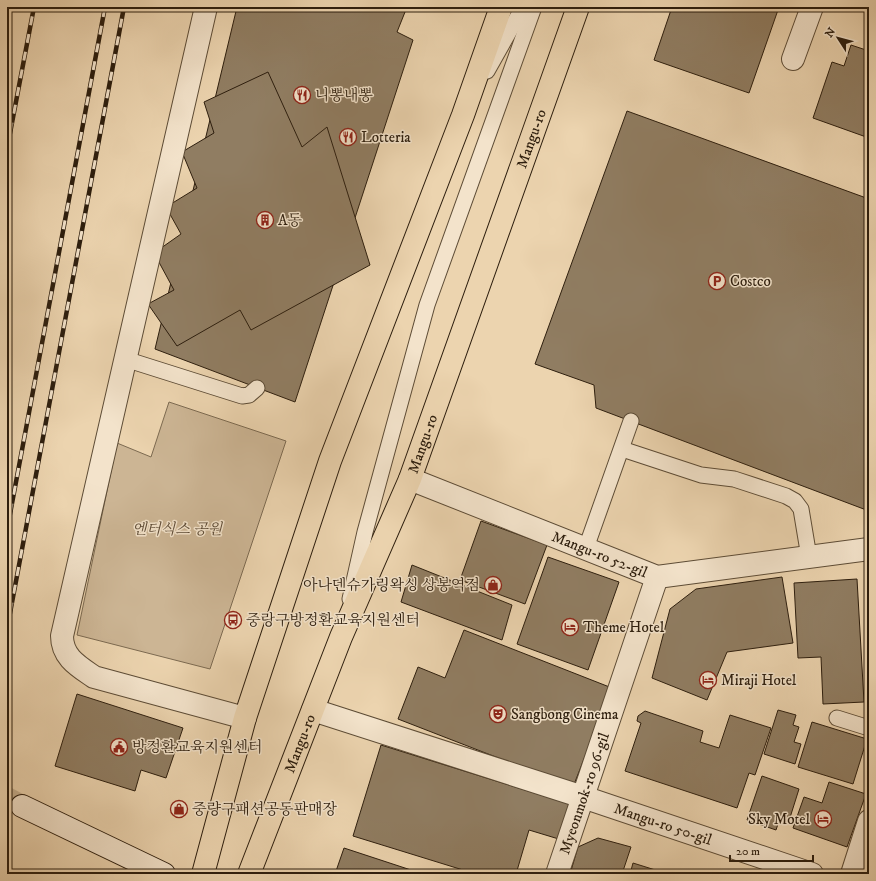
<svg xmlns="http://www.w3.org/2000/svg" width="876" height="881" font-family="'IM FELL DW Pica','Noto Serif KR',serif">
<style>
.green{fill:#ccb594;stroke:#7c6a51}
.building{fill:#907d62;stroke:#2d1e0e}
.lines{fill:none;stroke-linecap:round;stroke-linejoin:round}
.secondary-tunnel{stroke:#c6b08f;stroke-width:22;stroke-dasharray:22 11;stroke-linecap:butt}
.service-casing{stroke:#5d4c36;stroke-width:17}
.minor-casing{stroke:#5d4c36;stroke-width:24}
.secondary-casing{stroke:#2d1e0e;stroke-width:24}
.primary-casing{stroke:#2d1e0e;stroke-width:24}
.service{stroke:#f3e3cb;stroke-width:15}
.minor{stroke:#f3e3cb;stroke-width:22}
.secondary{stroke:#f3e3cb;stroke-width:22}
.primary{stroke:#ecd4af;stroke-width:22}
.rail-casing{stroke:#2d1e0e;stroke-width:4.5}
.rail{stroke:#f3e3cb;stroke-width:3;stroke-dasharray:9;stroke-linecap:butt}
.labels{text-anchor:middle;stroke-width:3;stroke-linejoin:round;paint-order:stroke}
.poi-label{font-size:15px;fill:#2d1e0e;stroke:#f3e3cb;text-anchor:start}
.street-label{font-size:15px;fill:#2d1e0e;stroke:#f3e3cb}
.park-label{font-size:15px;font-style:italic;fill:#5d4b36;stroke:#f3e3cb}
</style>
<rect width="100%" height="100%" fill="#ecd4af"/>
<filter id="stains"><feTurbulence type="fractalNoise" baseFrequency=".005" numOctaves="4"/><feColorMatrix values="0 0 0 0 .2 0 0 0 0 .09 0 0 0 0 .02 0 0 0 .5 -.17"/></filter>
<radialGradient id="worn" r=".72"><stop offset=".6" stop-color="#630" stop-opacity="0"/><stop offset="1" stop-color="#630" stop-opacity=".3"/></radialGradient>
<path class="green" d="M169 402 286 441 210 669 77 635 117 443 151 457Z"/>
<g class="building">
<path d="M237 7H407L397 32 413 40 295 402 155 349Z"/>
<path d="M672 7H779L749 93 654 60Z"/>
<path d="M851 45 869 51V138L813 118 832 62 844 66Z"/>
<path d="M268 72 302 147 327 127 370 265 251 330 240 310 177 346 148 304 174 290 154 253 181 234 166 207 197 188 182 152 214 133 204 102Z"/>
<path d="M627 111 869 199V511L596 408 594 385 535 364Z"/>
<path d="M481 521 547 545 525 604 460 580Z"/>
<path d="M548 557 619 582 588 670 517 644Z"/>
<path d="M412 565 512 605 502 640 401 602Z"/>
<path d="M782 577 793 643 727 652 707 700 652 678 670 609 696 589Z"/>
<path d="M857 579 864 702 823 704 821 657 798 658 794 583Z"/>
<path d="M464 630 612 688 573 787 398 719 418 667 445 678Z"/>
<path d="M77 694 183 728 166 778 141 770 135 791 55 766Z"/>
<path d="M778 710 796 715 793 725 799 727 794 742 801 744 795 764 764 754Z"/>
<path d="M645 711 703 731 700 742 719 748 730 715 771 728 755 775 749 773 737 808 625 771 641 723 637 721 638 716Z"/>
<path d="M812 722 867 739 853 784 798 767Z"/>
<path d="M381 745 573 805 562 840 529 830 516 874H476L353 836Z"/>
<path d="M762 776 799 789 788 824 779 821 776 830 747 820Z"/>
<path d="M829 782 866 794 847 847 793 828 804 797 822 803Z"/>
<path d="M598 838 631 847 622 874H570L578 847Z"/>
<path d="M344 848 414 871 413 874H335Z"/>
<path d="M633 863 665 873V874H630Z"/>
</g>
<g class="lines">
<path class="secondary-tunnel" d="M7 798 22 806"/>
<g class="service-casing">
<g id="service">
<path d="M487 71 523 7"/>
<path d="M125 359 242 396 249 395 257 388"/>
<path d="M622 449 701 475 734 479 786 496 795 501 801 509 809 557"/>
<path d="M586 548 631 421"/>
<path d="M350 599 365 532 427 305 534 7"/>
<path d="M837 718 869 728"/>
</g>
</g>
<g class="minor-casing">
<g id="minor">
<path d="M206 7 62 636C62 657 78 666 94 677L245 718"/>
<path d="M793 59 812 7"/>
<path id="s1" d="M410 479 657 577 869 549"/>
<path id="s2" d="M313 710 583 797 812 874"/>
<path id="s3" d="M557 874 657 577"/>
<path d="M852 874 869 821"/>
</g>
</g>
<g class="secondary-casing">
<path id="secondary" d="M22 806 164 874"/>
</g>
<g class="primary-casing">
<g id="primary">
<path d="M203 874 245 718 330 461 463 115 501 7"/>
<path id="s4" d="M249 874 341 637 410 479 578 7"/>
</g>
</g>
<use href="#service" class="service"/>
<use href="#minor" class="minor"/>
<use href="#secondary" class="secondary"/>
<use href="#primary" class="primary"/>
<g class="rail-casing">
<g id="rail">
<path d="M7 149 34 7"/>
<path d="M7 530 105 7"/>
<path d="M7 629 124 7"/>
</g>
</g>
<use href="#rail" class="rail"/>
</g>
<defs>
<g id="restaurant-ring" transform="scale(0.9)"><circle r="9.5" fill="#f3e3cb" stroke="#8f2418" stroke-width="1.5"/><path d="M-5-6h1v4h1v-4h1v4h1v-4h1v5L-1.5 .5V6h-2V.5L-5-1ZM5-6V6H3V1.5H1.5Q1.5-4 5-6Z" fill="#8f2418"/></g>
<g id="building-ring" transform="scale(0.9)"><circle r="9.5" fill="#f3e3cb" stroke="#8f2418" stroke-width="1.5"/><path d="M-4-6H4V6H1V3H-1V6H-4ZM-2.5-4.3h1.7v1.8h-1.7ZM.8-4.3h1.7v1.8H.8ZM-2.5-1h1.7V.8h-1.7ZM.8-1h1.7V.8H.8Z" fill="#8f2418"/></g>
<g id="parking-ring" transform="scale(0.9)"><circle r="9.5" fill="#f3e3cb" stroke="#8f2418" stroke-width="1.5"/><path d="M-3.5-5.5H1a3.5 3.5 0 0 1 0 7H-1V5.5H-3.5ZM-1-3.4V-.6H.8a1.4 1.4 0 0 0 0-2.8Z" fill="#8f2418"/></g>
<g id="shop-ring" transform="scale(0.9)"><circle r="9.5" fill="#f3e3cb" stroke="#8f2418" stroke-width="1.5"/><path d="M-5-2.5h2.3a2.7 3.5 0 0 1 5.4 0H5L5.5 6h-11ZM-1.5-2.5h3a1.5 2.3 0 0 0-3 0Z" fill="#8f2418"/></g>
<g id="bus-ring" transform="scale(0.9)"><circle r="9.5" fill="#f3e3cb" stroke="#8f2418" stroke-width="1.5"/><path d="M-5-6H5V4H4V6H2V4H-2V6H-4V4H-5ZM-3.5-4V0h7V-4ZM-3.5 1.2v1.5H-2V1.2ZM2 1.2v1.5H3.5V1.2Z" fill="#8f2418"/></g>
<g id="hotel-ring" transform="scale(0.9)"><circle r="9.5" fill="#f3e3cb" stroke="#8f2418" stroke-width="1.5"/><path d="M-6-4.5h1.5V1H6V5H4.5V3h-9V5H-6ZM-4 0a1.8 1.8 0 1 1 3.6 0ZM.5 0V-2.5h3Q6-2.5 6 0Z" fill="#8f2418"/></g>
<g id="theatre-ring" transform="scale(0.9)"><circle r="9.5" fill="#f3e3cb" stroke="#8f2418" stroke-width="1.5"/><path d="M-5-5.5Q0-4 5-5.5V0Q5 5 0 6Q-5 5-5 0ZM-3.3-2.5H-1v1.5H-3.3ZM1-2.5H3.3v1.5H1ZM-2.8 1Q0 5.5 2.8 1Z" fill="#8f2418"/></g>
<g id="civic-ring" transform="scale(0.9)"><circle r="9.5" fill="#f3e3cb" stroke="#8f2418" stroke-width="1.5"/><path d="M-.6-6.5H3V-4.5H.6V-3L4-1V1h2V6H-6V1h2V-1L-.6-3ZM-1.2 2.5V6h2.4V2.5Z" fill="#8f2418"/></g>
</defs>
<g fill-rule="evenodd">
<use href="#restaurant-ring" x="302" y="95"/>
<use href="#restaurant-ring" x="348" y="137"/>
<use href="#building-ring" x="265" y="220"/>
<use href="#parking-ring" x="717" y="281"/>
<use href="#shop-ring" x="493" y="585"/>
<use href="#bus-ring" x="233" y="620"/>
<use href="#hotel-ring" x="570" y="627"/>
<use href="#hotel-ring" x="708" y="680"/>
<use href="#theatre-ring" x="498" y="714"/>
<use href="#civic-ring" x="119" y="747"/>
<use href="#shop-ring" x="179" y="809"/>
<use href="#hotel-ring" x="823" y="819"/>
</g>
<g class="labels">
<g class="poi-label">
<text x="315" y="100">니뽕내뽕</text>
<text x="361" y="142">Lotteria</text>
<text x="278" y="225">A동</text>
<text x="730" y="286">Costco</text>
<text x="480" y="590" text-anchor="end">아나덴슈가링왁싱 상봉역점</text>
<text x="246" y="625">중랑구방정환교육지원센터</text>
<text x="583" y="632">Theme Hotel</text>
<text x="721" y="685">Miraji Hotel</text>
<text x="511" y="719">Sangbong Cinema</text>
<text x="132" y="752">방정환교육지원센터</text>
<text x="192" y="814">중량구패션공동판매장</text>
<text x="810" y="824" text-anchor="end">Sky Motel</text>
</g>
<g class="street-label">
<text dy="5" stroke="none"><textPath href="#s4" startOffset="788">Mangu-ro</textPath></text>
<text dy="5" stroke="none"><textPath href="#s4" startOffset="464">Mangu-ro</textPath></text>
<text dy="5" stroke="none"><textPath href="#s1" startOffset="204">Mangu-ro 52-gil</textPath></text>
<text dy="5" stroke="none"><textPath href="#s4" startOffset="140">Mangu-ro</textPath></text>
<text dy="5" stroke="none"><textPath href="#s3" startOffset="85">Myeonmok-ro 96-gil</textPath></text>
<text dy="5" stroke="none"><textPath href="#s2" startOffset="368">Mangu-ro 50-gil</textPath></text>
</g>
<g class="park-label">
<text x="177" y="534">엔터식스 공원</text>
</g>
</g>
<rect width="876" height="881" fill="none" stroke="#ecd4af" stroke-width="24"/>
<rect x="8" y="8" width="860" height="865" fill="none" stroke="#2d1e0e" stroke-width="2"/>
<rect x="12" y="12" width="852" height="857" fill="none" stroke="#2d1e0e"/>
<g transform="translate(838 38) rotate(306)" stroke="#f3e3cb" stroke-width="3" paint-order="stroke">
<path d="M0-3L7 15L0 10L-7 15Z" fill="#2d1e0e"/>
<text y="-6" font-size="11" font-weight="bold" text-anchor="middle" fill="#2d1e0e">N</text>
</g>
<path d="M730 855v6h83v-6" fill="none" stroke="#2d1e0e" stroke-width="2"/>
<text x="736" y="855" font-size="12" fill="#2d1e0e" stroke="#f3e3cb" stroke-width="3" paint-order="stroke">20 m</text>
<rect width="100%" height="100%" filter="url(#stains)"/>
<rect width="100%" height="100%" fill="url(#worn)"/>
</svg>
